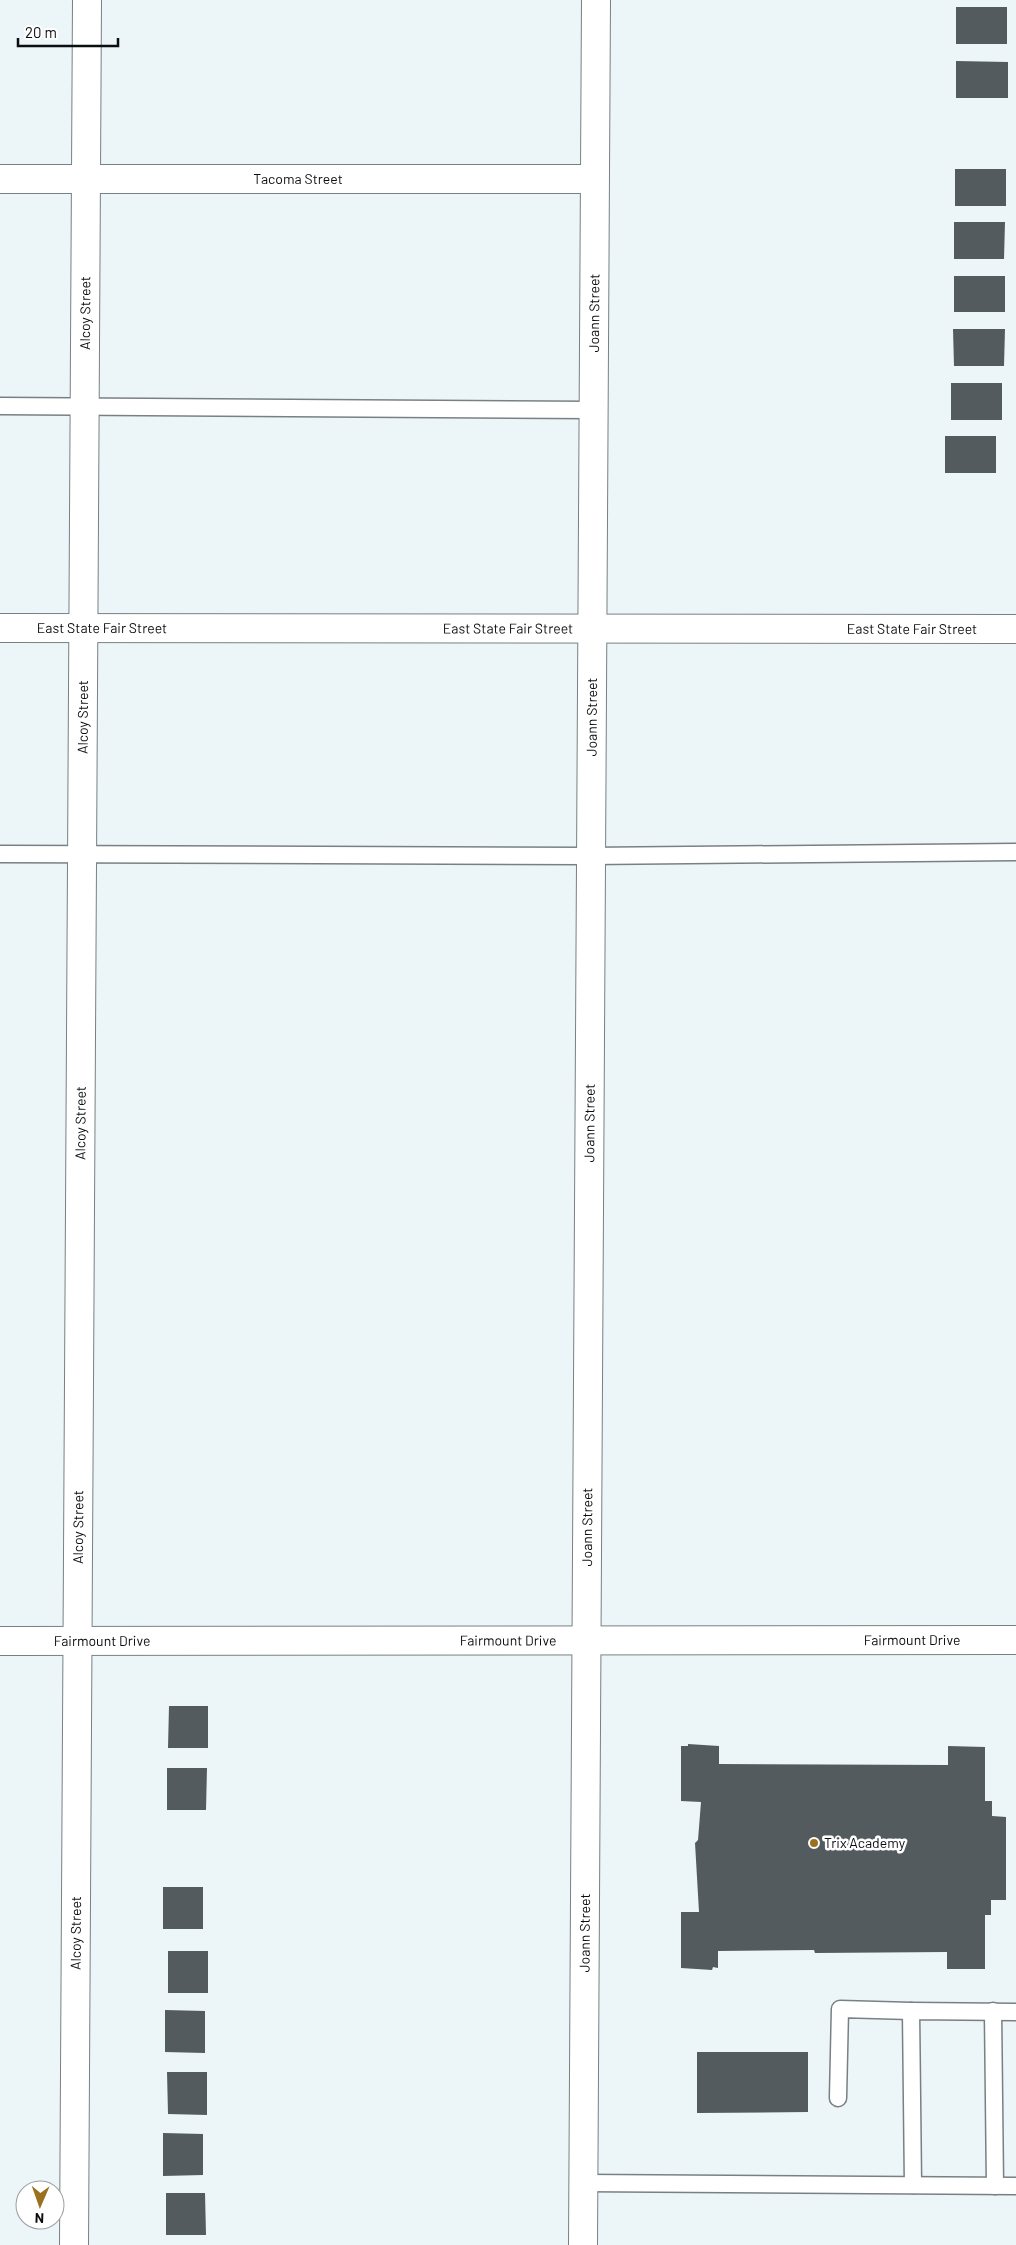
<svg xmlns="http://www.w3.org/2000/svg" width="1016" height="2245" font-family="Barlow,sans-serif">
<style>
.building{fill:#535b5e}
.lines{fill:none;stroke-linecap:round;stroke-linejoin:round}
.service-casing{stroke:#788083;stroke-width:19}
.minor-casing{stroke:#788083;stroke-width:30}
.tertiary-casing{stroke:#788083;stroke-width:30}
.service{stroke:#fff;stroke-width:16}
.minor{stroke:#fff;stroke-width:28}
.tertiary{stroke:#fff;stroke-width:28}
.poi-dot{fill:#9b711f;stroke:#fff;stroke-width:2}
.labels{text-anchor:middle;stroke-width:5;stroke-linejoin:round;paint-order:stroke}
.street-label{font-size:14px;fill:#0b0e0f;stroke:#fff}
.poi-label{font-size:14px;fill:#0b0e0f;stroke:#fff;text-anchor:start}
</style>
<rect width="100%" height="100%" fill="#ecf5f8"/>
<g class="building">
<rect x="956" y="7" width="51" height="37"/>
<path d="M956 61 1008 62V98H956Z"/>
<rect x="955" y="169" width="51" height="37"/>
<path d="M954 222H1005L1004 259H954Z"/>
<rect x="954" y="276" width="51" height="36"/>
<path d="M953 329H1005L1004 366H954Z"/>
<rect x="951" y="383" width="51" height="37"/>
<rect x="945" y="436" width="51" height="37"/>
<path d="M169 1706H208V1748H168Z"/>
<path d="M688 1744 719 1746V1764L948 1765V1746L985 1747V1801H992V1816L1006 1817V1900H991V1915H985V1969H947V1952L815 1953 814 1950 718 1951V1968L713 1967 712 1970 681 1968V1912H699L695 1843 698 1840 701 1802 681 1801V1746H688Z"/>
<path d="M167 1768H207L206 1810H167Z"/>
<rect x="163" y="1887" width="40" height="42"/>
<rect x="168" y="1951" width="40" height="42"/>
<path d="M165 2010 205 2011V2053L165 2052Z"/>
<path d="M697 2052H808V2112L697 2113Z"/>
<path d="M167 2072H207V2115L168 2114Z"/>
<path d="M163 2133 203 2134V2175L163 2176Z"/>
<path d="M166 2193H205L206 2235H166Z"/>
</g>
<g class="lines">
<g class="service-casing">
<g id="service">
<path d="M0 406 592 410"/>
<path d="M0 854 589 856 1016 852"/>
<path d="M993 2011 995 2186"/>
<path d="M838 2098 840 2009 911 2011"/>
<path d="M583 2183 1016 2186"/>
<path d="M913 2185 911 2011 1016 2012"/>
</g>
</g>
<g class="minor-casing">
<g id="minor">
<path id="s1" d="M0 179H594"/>
<path id="s2" d="M0 1641 1016 1640"/>
<path id="s3" d="M74 2245 87 0"/>
<path id="s4" d="M583 2245 596 0"/>
</g>
</g>
<g class="tertiary-casing">
<g id="tertiary">
<path id="s5" d="M0 628 1016 629"/>
</g>
</g>
<use href="#service" class="service"/>
<use href="#minor" class="minor"/>
<use href="#tertiary" class="tertiary"/>
</g>
<circle class="poi-dot" cx="814" cy="1843" r="5"/>
<g class="labels">
<g class="street-label">
<text dy="5" stroke="none"><textPath href="#s1" startOffset="298">Tacoma Street</textPath></text>
<text dy="5" stroke="none"><textPath href="#s3" startOffset="1932">Alcoy Street</textPath></text>
<text dy="5" stroke="none"><textPath href="#s4" startOffset="1932">Joann Street</textPath></text>
<text dy="5" stroke="none"><textPath href="#s5" startOffset="102">East State Fair Street</textPath></text>
<text dy="5" stroke="none"><textPath href="#s5" startOffset="508">East State Fair Street</textPath></text>
<text dy="5" stroke="none"><textPath href="#s5" startOffset="912">East State Fair Street</textPath></text>
<text dy="5" stroke="none"><textPath href="#s3" startOffset="1528">Alcoy Street</textPath></text>
<text dy="5" stroke="none"><textPath href="#s4" startOffset="1528">Joann Street</textPath></text>
<text dy="5" stroke="none"><textPath href="#s3" startOffset="1122">Alcoy Street</textPath></text>
<text dy="5" stroke="none"><textPath href="#s4" startOffset="1122">Joann Street</textPath></text>
<text dy="5" stroke="none"><textPath href="#s3" startOffset="718">Alcoy Street</textPath></text>
<text dy="5" stroke="none"><textPath href="#s4" startOffset="718">Joann Street</textPath></text>
<text dy="5" stroke="none"><textPath href="#s2" startOffset="508">Fairmount Drive</textPath></text>
<text dy="5" stroke="none"><textPath href="#s2" startOffset="912">Fairmount Drive</textPath></text>
<text dy="5" stroke="none"><textPath href="#s2" startOffset="102">Fairmount Drive</textPath></text>
<text dy="5" stroke="none"><textPath href="#s3" startOffset="312">Alcoy Street</textPath></text>
<text dy="5" stroke="none"><textPath href="#s4" startOffset="312">Joann Street</textPath></text>
</g>
<g class="poi-label">
<text x="824" y="1848">Trix Academy</text>
</g>
</g>
<g transform="translate(40 2205) rotate(182)"><circle r="24" fill="#ffffff" stroke="#9d9f9f"/>
<path d="M0-4L9 19L0 12L-9 19Z" fill="#9b711f"/>
<text y="-8" font-size="14" font-weight="bold" text-anchor="middle" fill="#0b0e0f">N</text>
</g>
<path d="M18 38v8h100v-8" fill="none" stroke="#0b0e0f" stroke-width="2.5"/>
<text x="25" y="38" font-size="15" fill="#0b0e0f" stroke="#ffffff" stroke-width="4" paint-order="stroke">20 m</text>
</svg>
